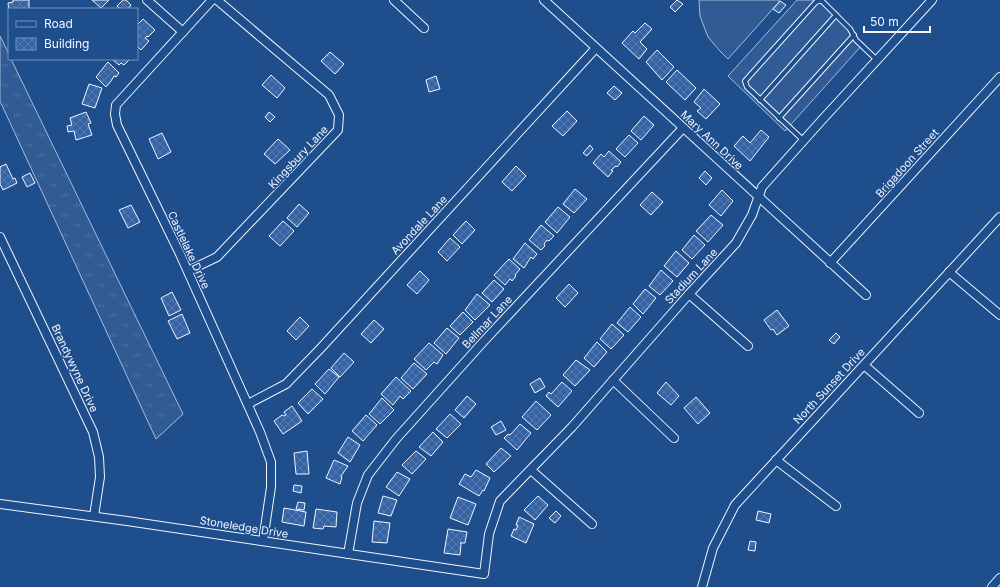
<svg xmlns="http://www.w3.org/2000/svg" width="1000" height="587" font-family="Inter,sans-serif">
<defs>
<pattern id="grass-tufts" width="24" height="20" patternUnits="userSpaceOnUse"><rect width="24" height="20" fill="#305b95"/><path d="M3 7l-1-3M5 7V3M7 7l1-3M15 17l-1-3M17 17v-4M19 17l1-3" fill="none" stroke="#4e73a5"/></pattern>
<pattern id="building-cross-hatch" width="8" height="8" patternUnits="userSpaceOnUse"><rect width="8" height="8" fill="#3563a3"/><path d="M0 0l8 8M0 8l8-8" fill="none" stroke="#537ab1"/></pattern>
</defs>
<rect width="100%" height="100%" fill="#1f4e8c"/>
<path fill="url(#grass-tufts)" stroke="#a8bbd7" d="M0 36 9 54V59H11L183 414 156 439 0 101Z"/>
<g fill="#305b95" stroke="#a8bbd7">
<path d="M699 0H779V2L728 59 719 50 708 37 700 16Z"/>
<path d="M797 0H817L863 44 785 131 728 76Z"/>
</g>
<g fill="url(#building-cross-hatch)" stroke="#f2f6ff">
<path d="M13 0H29V9H9V12L8 3 13 2Z"/>
<path d="M92 0H109L101 8Z"/>
<path d="M123 0H126L131 5 128 9H120L117 6Z"/>
<path d="M677 0 683 4 675 12 670 7Z"/>
<path d="M780 1 786 5 779 13 773 9Z"/>
<path d="M143 19 155 30 148 37 147 36 145 38 149 41 141 50 137 46V25Z"/>
<path d="M645 23 652 29 640 42 647 49 639 59 622 43 633 31 635 33Z"/>
<path d="M657 50 674 67 662 80 646 62Z"/>
<path d="M330 52 344 64 335 74 321 61Z"/>
<path d="M112 59H127L129 60 124 65 121 63 119 65Z"/>
<path d="M108 62 119 73 116 77 114 76 111 81 106 87 96 77Z"/>
<path d="M677 70 696 88 685 100 666 82Z"/>
<path d="M271 75 285 88 277 98 262 85Z"/>
<path d="M436 76 440 89 429 92 426 80Z"/>
<path d="M89 84 102 88 95 108 82 104Z"/>
<path d="M614 86 622 93 615 100 607 93Z"/>
<path d="M704 89 720 104 706 119 697 111 701 108 694 102Z"/>
<path d="M567 111 577 121 563 136 552 126Z"/>
<path d="M86 112 91 123 88 124 92 135 76 140 74 131 68 132 67 126 72 125 70 118Z"/>
<path d="M269 112 275 117 270 122 265 117Z"/>
<path d="M644 116 654 125 641 140 631 131Z"/>
<path d="M761 130 769 137 750 161 734 146 743 136 750 143Z"/>
<path d="M162 133 171 152 158 159 149 139Z"/>
<path d="M629 135 638 143 625 157 616 149Z"/>
<path d="M278 139 290 150 275 164 264 154Z"/>
<path d="M590 145 593 149 587 156 583 153Z"/>
<path d="M609 151 621 162 617 167 616 166 611 170 613 171 608 177 593 163 601 154 604 157Z"/>
<path d="M6 164 13 179 15 178 17 183 3 190 0 184V167Z"/>
<path d="M516 166 526 176 512 191 502 182Z"/>
<path d="M705 171 712 178 706 185 699 178Z"/>
<path d="M30 173 35 183 27 187 22 177Z"/>
<path d="M575 189 587 199 574 213 563 204Z"/>
<path d="M722 190 733 201 721 216 709 205Z"/>
<path d="M652 192 663 202 651 215 640 205Z"/>
<path d="M299 204 309 213 297 227 287 218Z"/>
<path d="M131 205 140 222 128 228 119 210Z"/>
<path d="M558 207 570 217 557 233 545 222Z"/>
<path d="M711 215 723 225 708 242 696 231Z"/>
<path d="M283 221 294 231 280 246 269 236Z"/>
<path d="M466 221 475 230 462 244 453 235Z"/>
<path d="M541 225 554 236 549 241 547 240 544 244 545 246 541 250 529 240Z"/>
<path d="M694 235 705 245 692 259 682 250Z"/>
<path d="M450 238 460 247 447 261 438 252Z"/>
<path d="M525 243 537 254 533 259 531 257 524 268 513 259Z"/>
<path d="M676 251 689 263 677 277 664 266Z"/>
<path d="M509 259 520 269 515 275 516 276 512 281 510 279 505 285 494 275Z"/>
<path d="M661 270 673 281 660 295 649 286Z"/>
<path d="M420 271 429 280 417 294 407 285Z"/>
<path d="M494 280 504 289 492 302 482 293Z"/>
<path d="M569 284 578 293 565 307 556 298Z"/>
<path d="M645 289 656 298 643 314 633 304Z"/>
<path d="M172 292 181 310 169 316 161 298Z"/>
<path d="M477 294 490 305 475 320 465 310Z"/>
<path d="M630 307 641 317 628 332 617 323Z"/>
<path d="M777 310 789 326 777 335 773 329 771 330 764 320Z"/>
<path d="M463 312 473 322 460 335 450 326Z"/>
<path d="M182 314 190 333 177 339 168 321Z"/>
<path d="M300 317 309 326 296 340 287 331Z"/>
<path d="M374 320 384 329 371 343 361 334Z"/>
<path d="M612 324 624 335 611 349 600 339Z"/>
<path d="M447 328 459 338 446 354 434 343Z"/>
<path d="M836 333 840 337 834 344 829 340Z"/>
<path d="M597 342 607 352 594 367 584 358Z"/>
<path d="M429 343 443 355 437 364 434 362 426 370 414 359Z"/>
<path d="M344 353 354 362 340 377 331 368Z"/>
<path d="M576 360 590 370 575 386 563 375Z"/>
<path d="M414 363 427 374 413 389 401 378Z"/>
<path d="M329 369 339 377 325 394 315 384Z"/>
<path d="M396 377 411 391 403 399 400 396 393 405 381 394Z"/>
<path d="M540 378 545 387 535 393 530 384Z"/>
<path d="M562 382 572 391 558 407 546 396 549 392 551 394Z"/>
<path d="M666 382 679 396 671 405 657 393Z"/>
<path d="M312 389 323 399 308 414 298 403Z"/>
<path d="M467 396 476 404 464 418 455 410Z"/>
<path d="M696 397 710 413 698 424 684 408Z"/>
<path d="M382 398 394 410 380 424 369 414Z"/>
<path d="M536 401 551 415 537 430 522 417Z"/>
<path d="M292 406 302 421 283 434 274 421 282 415 284 416 286 415 284 412Z"/>
<path d="M450 414 461 424 447 438 436 429Z"/>
<path d="M366 415 377 425 363 441 352 431Z"/>
<path d="M501 421 506 430 496 435 491 427Z"/>
<path d="M520 424 531 433 517 450 504 438 508 434 510 435Z"/>
<path d="M433 432 443 442 431 456 419 447Z"/>
<path d="M348 437 360 445 350 462 338 453Z"/>
<path d="M501 448 511 456 494 472 486 464Z"/>
<path d="M307 451 309 474H296L294 453Z"/>
<path d="M416 451 426 459 412 474 402 465Z"/>
<path d="M334 460 348 466 341 476 342 477 340 484 326 478Z"/>
<path d="M476 470 490 478 484 491 483 490 479 496 459 484 465 474 471 477Z"/>
<path d="M397 472 410 479 399 496 386 487Z"/>
<path d="M294 485 302 486 301 493 293 491Z"/>
<path d="M383 496 397 500 391 516 378 513Z"/>
<path d="M538 496 548 505 535 520 524 510Z"/>
<path d="M458 497 476 504 468 525 450 518Z"/>
<path d="M298 502 305 503 304 510 296 509Z"/>
<path d="M284 508 306 512 304 526 282 522Z"/>
<path d="M316 509 337 512 336 527 324 526 323 529 313 528Z"/>
<path d="M556 511 561 516 555 523 549 518Z"/>
<path d="M758 511 771 514 769 523 756 520Z"/>
<path d="M519 517 534 524 526 543 511 536 514 529 516 530 518 525H516Z"/>
<path d="M374 521 390 523 387 543 372 542Z"/>
<path d="M448 529 467 532 465 543H460L461 544 460 555 444 553Z"/>
<path d="M750 541 756 542 755 551 748 550Z"/>
</g>
<g fill="none" stroke-linecap="round" stroke-linejoin="round">
<g stroke="#f2f6ff" stroke-width="6">
<g id="lane">
<path d="M818 0 822 1 850 29 856 40 877 60"/>
<path d="M760 100 836 15"/>
<path d="M779 118 854 35"/>
<path d="M803 140 747 87 745 81 816 2 819 1"/>
</g>
</g>
<g stroke="#f2f6ff" stroke-width="10">
<g id="street">
<path d="M147 0 183 32"/>
<path d="M212 0 116 105 115 114 117 125 180 254 260 432 271 462V487L263 541"/>
<path d="M394 0 424 28"/>
<path d="M544 0 866 295"/>
<path d="M0 237 93 432 99 457 100 477 94 516"/>
<path d="M830 263 1000 77"/>
<path d="M188 271 217 257 338 130 339 115 329 95 217 0"/>
<path d="M949 272 1000 315"/>
<path d="M689 294 748 346"/>
<path d="M864 365 919 413"/>
<path d="M613 380 674 438"/>
<path d="M248 404 286 384 320 349 596 48"/>
<path d="M776 460 836 506"/>
<path d="M531 470 592 524"/>
<path d="M0 504 127 521 484 574 489 534 500 501 572 427 689 294 736 243 752 215 762 187 821 121 932 0"/>
<path d="M348 554 357 503 368 475 396 439 484 341 683 128"/>
<path d="M702 587 713 548 735 505 1000 217"/>
<path d="M992 587 1000 578"/>
</g>
</g>
<use href="#lane" stroke="#1f4e8c" stroke-width="4"/>
<use href="#street" stroke="#1f4e8c" stroke-width="8"/>
</g>
<g text-anchor="middle" stroke-width="3" stroke-linejoin="round" paint-order="stroke">
<g font-size="11" fill="#f2f6ff" stroke="#1f4e8c">
<text transform="translate(712 140) rotate(43)" y="4">Mary Ann Drive</text>
<text transform="translate(298 157) rotate(-47)" y="4">Kingsbury Lane</text>
<text transform="translate(907 163) rotate(-48)" y="4">Brigadoon Street</text>
<text transform="translate(419 225) rotate(-47)" y="4">Avondale Lane</text>
<text transform="translate(189 250) rotate(65)" y="4">Castlelake Drive</text>
<text transform="translate(691 276) rotate(-47)" y="4">Stadium Lane</text>
<text transform="translate(487 322) rotate(-47)" y="4">Bellmar Lane</text>
<text transform="translate(75 368) rotate(65)" y="4">Brandywyne Drive</text>
<text transform="translate(829 386) rotate(-47)" y="4">North Sunset Drive</text>
<text transform="translate(244 527) rotate(9)" y="4">Stoneledge Drive</text>
</g>
</g>
<rect x="8" y="8" width="130" height="52" fill="#1f4e8c" stroke="#7391ba"/>
<rect x="16" y="21" width="20" height="6" fill="#1f4e8c" stroke="#7391ba"/>
<text x="44" y="28" font-size="12" fill="#f2f6ff">Road</text>
<rect x="16" y="38" width="20" height="12" fill="url(#building-cross-hatch)" stroke="#7391ba"/>
<text x="44" y="48" font-size="12" fill="#f2f6ff">Building</text>
<path d="M864 26v6h66v-6" fill="none" stroke="#f2f6ff" stroke-width="2"/>
<text x="870" y="26" font-size="12" fill="#f2f6ff" stroke="#1f4e8c" stroke-width="3" paint-order="stroke">50 m</text>
</svg>
